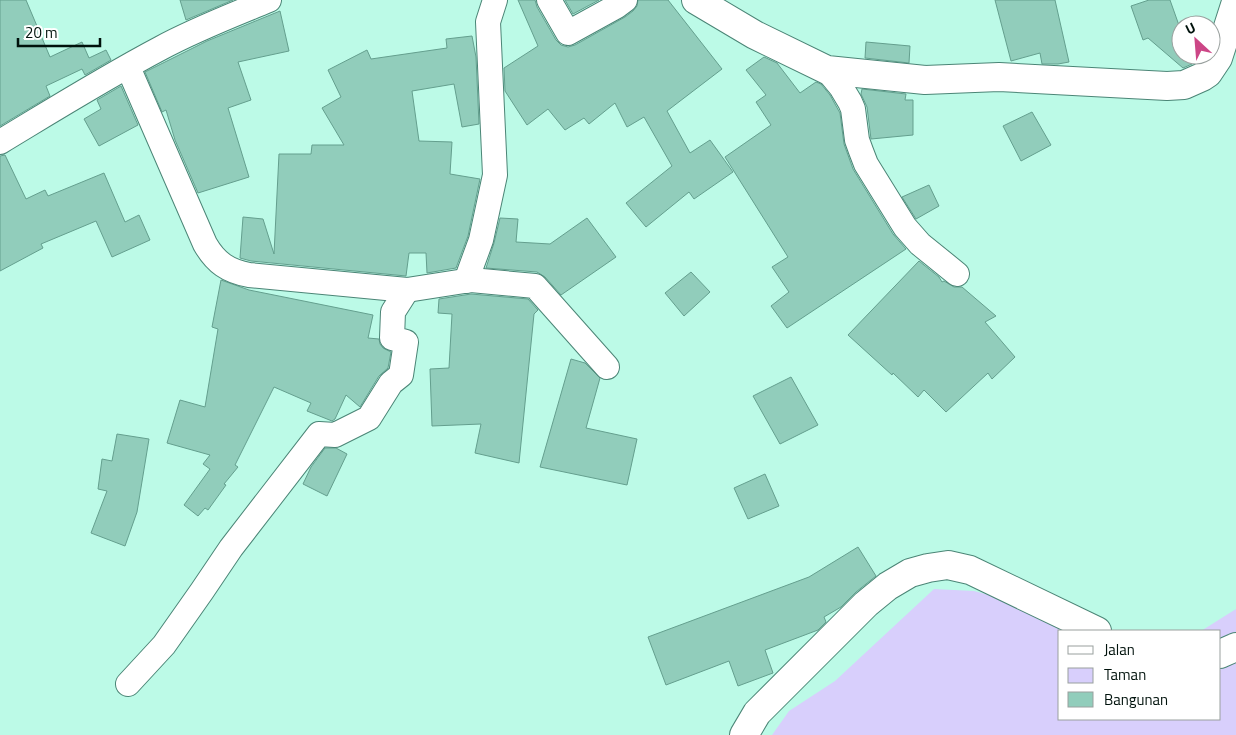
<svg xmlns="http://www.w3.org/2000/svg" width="1236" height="735" font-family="'Titillium Web',sans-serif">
<rect width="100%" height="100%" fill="#bcfae7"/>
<path fill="#d8cffc" d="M934 589 974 591 1049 611 1079 631H1060V719H1220V631H1201L1236 609V735H772L789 711 835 681Z"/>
<g fill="#91cdbb" stroke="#649f8e">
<path d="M0 0H26L50 57 82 42 89 58 106 50 111 60 85 75 82 69 46 86 50 96 0 126Z"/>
<path d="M180 0H233L186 20Z"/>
<path d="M518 0H535L537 7 556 40 561 45 568 47 575 45 625 17 633 11 637 6 638 0H668L722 69 667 111 690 153 710 140 733 172 694 199 689 192 646 227 626 203 672 166 644 117 627 127 615 103 589 124 584 118 565 130 548 109 527 125 505 91 504 68 538 46Z"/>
<path d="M565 0H599L573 14Z"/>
<path d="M995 0H1055L1069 62 1058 64H1042L1040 53 1011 61Z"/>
<path d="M1149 0H1170L1181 31V55H1189L1192 64 1183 68 1148 38 1143 40 1131 6Z"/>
<path d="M280 11 289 51 238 62 251 100 228 108 249 177 198 193 175 140 166 110 162 112 145 72 207 41Z"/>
<path d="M472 36 476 57 479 124 462 127 454 84 412 91 419 141 452 142 450 174 480 179 468 236 456 268 427 273 426 253H409L406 276 251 261 240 258 243 217 263 219 274 254 279 154H311L312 145H344L322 108 341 97 328 70 367 50 371 59 447 48 446 39Z"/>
<path d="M866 42 910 46 909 63 865 58Z"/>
<path d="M764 57 777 63 800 93 816 82 821 84 830 95 840 113 844 144 853 169 893 234 906 249 787 328 771 306 789 292 772 267 788 257 725 157 771 125 756 102 766 95 746 70Z"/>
<path d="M121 86 138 125 99 146 84 119 101 109 97 100Z"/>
<path d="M862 89 906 94 905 100H913V135L871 139 867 107 861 94Z"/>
<path d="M1032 112 1051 145 1021 161 1003 126Z"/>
<path d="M5 155 26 199 45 190 48 196 104 173 125 222 139 215 150 240 112 257 96 221 41 244 43 248 0 271V156Z"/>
<path d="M929 185 939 206 916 219 902 197Z"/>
<path d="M500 218 518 219 516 242 550 244 587 218 616 257 561 295 545 277 537 272 486 268 494 243Z"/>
<path d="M919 261 939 277 942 282 944 281 954 287H962L996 316 985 322 1015 357 992 379 988 373 946 412 924 390 918 397 893 373 892 375 848 335Z"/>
<path d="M691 272 710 292 684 316 665 293Z"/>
<path d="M221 280 249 290 373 315 368 338 379 339 380 344 383 348 391 352 388 368 379 376 360 407 346 395 335 419 332 421 307 411 311 403 274 387 235 465 238 467 224 484 226 485 208 510 205 508 198 516 184 505 210 469 203 464 210 455 167 443 180 400 205 407 218 329 212 327Z"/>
<path d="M471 294 528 299 538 310 534 314 519 463 475 453 481 424 432 426 430 369 449 368 452 314 438 313 439 299Z"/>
<path d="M571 359 585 363 600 378 586 428 637 439 627 485 540 467Z"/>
<path d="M791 377 818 425 780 444 753 396Z"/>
<path d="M117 434 149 439 137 512 125 546 91 533 107 491 98 489 102 459 112 461Z"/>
<path d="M325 448H336L347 454 327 496 303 484 311 467Z"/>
<path d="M765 474 779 506 748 519 734 488Z"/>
<path d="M858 547 876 576 856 592 841 607 824 617 826 622 818 630 765 650 773 673 738 686 729 661 666 685 648 637 809 577Z"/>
</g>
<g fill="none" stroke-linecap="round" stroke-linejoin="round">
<g stroke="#4b8576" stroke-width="26">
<g id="street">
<path d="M549 0 568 33 617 6 625 0"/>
<path d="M128 67 205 244C216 263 228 271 249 275L407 290 471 280 535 286 607 367"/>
<path d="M827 70 841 87 850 102 853 109 857 140 861 151 866 164 905 227 920 244 957 274"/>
<path d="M0 142C53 110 106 77 161 48 196 29 233 15 269 0"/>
<path d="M466 281 481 240 495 175 488 22 495 0"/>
<path d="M128 684 164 645 202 591 231 548 319 434 335 435 369 418 391 383 401 375 406 342 392 338 393 312 407 290"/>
</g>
</g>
<g stroke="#4b8576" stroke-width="30">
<g id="secondary">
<path d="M696 0 755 35 827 70 925 80 999 77 1167 86 1184 85 1202 77 1208 73 1218 58 1236 2"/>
<path d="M1220 654 1236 647"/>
<path d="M744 735 757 713 866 604 888 586 910 573 928 568 948 565 970 570 1097 631"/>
</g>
</g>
<use href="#street" stroke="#fff" stroke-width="24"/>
<use href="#secondary" stroke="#fff" stroke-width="28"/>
</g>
<rect x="1058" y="630" width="162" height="90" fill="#ffffff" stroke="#99a09e"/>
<rect x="1068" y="646" width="25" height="8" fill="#ffffff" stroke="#99a09e"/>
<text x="1104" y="655" font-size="15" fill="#00120c">Jalan</text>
<rect x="1068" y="668" width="25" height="15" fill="#d8cffc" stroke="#99a09e"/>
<text x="1104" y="680" font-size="15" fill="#00120c">Taman</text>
<rect x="1068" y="692" width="25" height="15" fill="#91cdbb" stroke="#99a09e"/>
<text x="1104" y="705" font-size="15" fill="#00120c">Bangunan</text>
<g transform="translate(1196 40) rotate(334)"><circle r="24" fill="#ffffff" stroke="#99a09e"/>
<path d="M0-4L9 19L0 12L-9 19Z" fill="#cc4686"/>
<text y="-8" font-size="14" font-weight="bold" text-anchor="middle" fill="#00120c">U</text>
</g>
<path d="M18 38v8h82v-8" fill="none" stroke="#00120c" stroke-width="2.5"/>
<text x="25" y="38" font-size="15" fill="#00120c" stroke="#ffffff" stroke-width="4" paint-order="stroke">20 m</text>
</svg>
